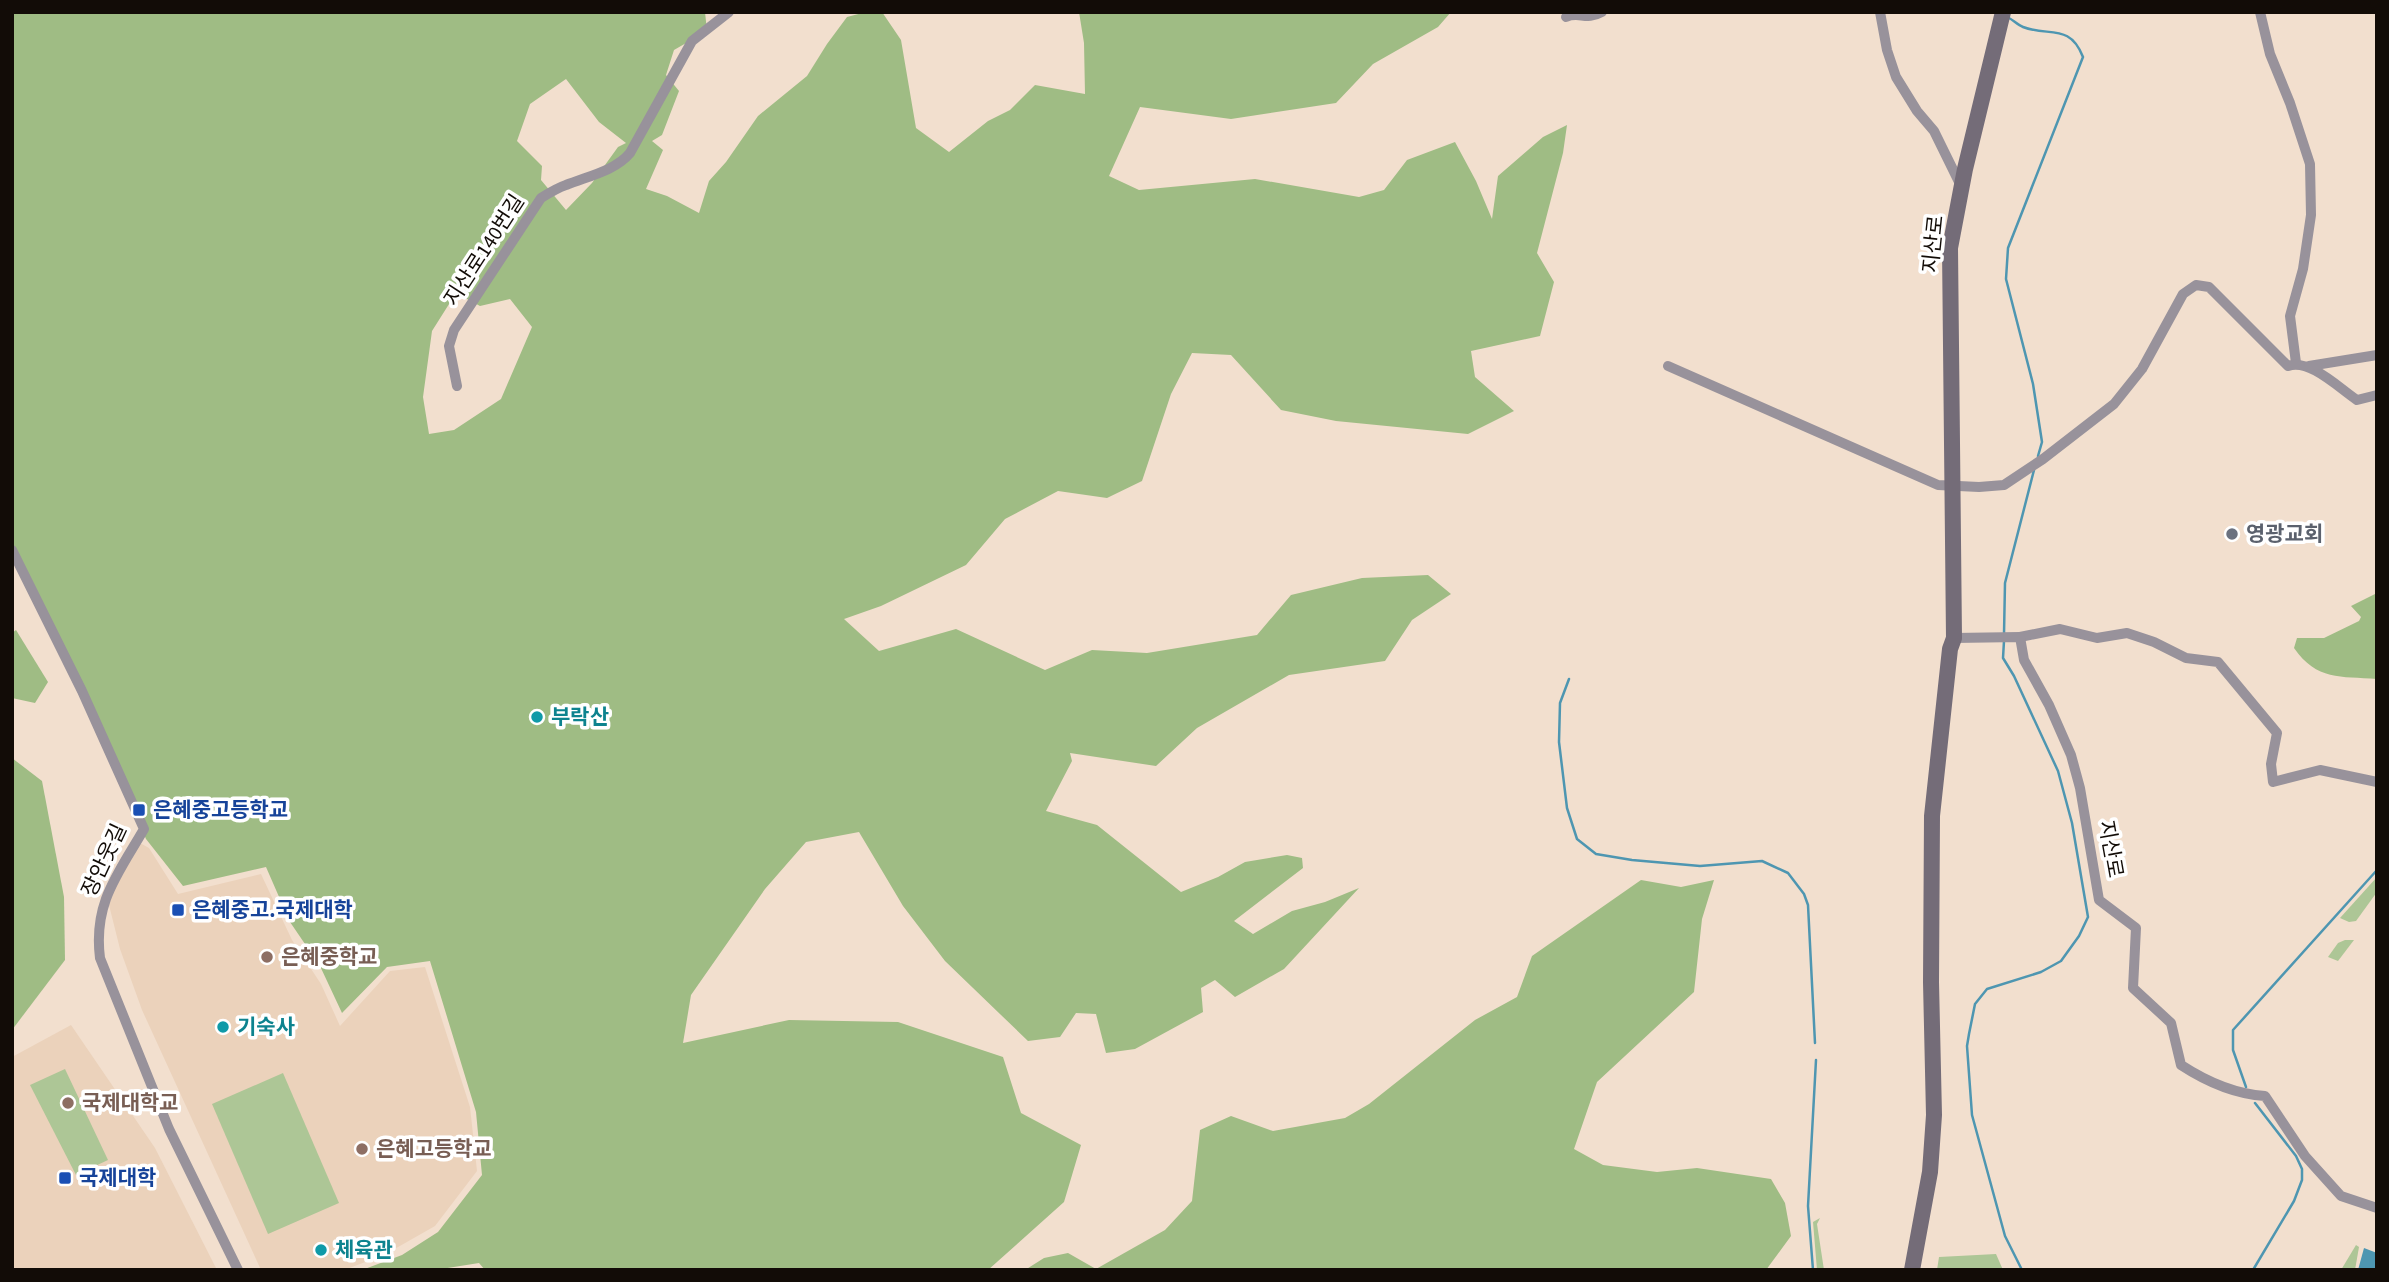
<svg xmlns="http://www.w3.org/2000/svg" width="2389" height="1282" font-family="'Source Sans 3','Noto Sans KR',sans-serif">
<rect width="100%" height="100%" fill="#f2dfce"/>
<g fill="#ebd2bb">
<path d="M140 843 149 848 178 894 261 874 292 940 321 984 340 1026 390 971 425 967 470 1107 477 1171 435 1226 384 1255 344 1270H261L142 1010 120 949 108 901Z"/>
<path d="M71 1025 155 1148 217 1270H12V1057Z"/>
</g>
<g fill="#adc696">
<path d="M2377 877V892L2356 921 2349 922 2340 918Z"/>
<path d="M2345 940H2354L2338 961 2328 957 2338 943Z"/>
<path d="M65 1069 108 1160 76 1175 30 1085Z"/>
<path d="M283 1073 339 1203 268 1234 212 1104Z"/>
<path d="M1820 1218 1817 1224 1824 1270H1817L1813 1222Z"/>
<path d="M2356 1245 2359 1247 2355 1270H2341Z"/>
<path d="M1996 1254 2003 1270H1937L1939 1257Z"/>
</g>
<g fill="#9fbc84" fill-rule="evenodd">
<path d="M12 12H705L707 31 674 50 666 75 679 91 662 135 652 141 663 150 646 189 667 196 699 213 709 181 726 162 758 116 807 76 827 44 847 17 866 12H882L901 40 916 128 949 152 988 121 1010 110 1035 85 1085 94 1084 43 1079 12H1451L1438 27 1373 64 1336 103 1231 119 1140 107 1109 176 1139 190 1255 179 1359 197 1384 190 1407 160 1455 142 1476 181 1492 219 1498 176 1543 137 1567 125 1563 153 1537 253 1554 282 1540 336 1471 351 1475 377 1514 411 1468 434 1336 421 1281 410 1231 355 1192 353 1171 394 1142 481 1107 498 1058 491 1005 519 966 565 881 606 844 619 879 651 956 629 1045 670 1092 650 1147 653 1257 635 1291 595 1362 578 1428 575 1451 594 1412 620 1385 661 1289 675 1197 728 1156 766 1070 753 1072 761 1046 811 1097 825 1181 892 1218 877 1245 862 1287 855 1302 858 1303 868 1234 921 1253 934 1292 911 1325 902 1359 888 1284 969 1235 997 1215 980 1201 988 1203 1012 1135 1049 1106 1053 1096 1014 1076 1013 1060 1037 1028 1041 945 961 903 906 859 832 806 842 765 889 691 995 683 1043 789 1020 898 1022 1003 1057 1021 1113 1081 1145 1064 1202 988 1270H485L479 1263 435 1270H362L402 1255 438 1232 482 1175 476 1112 430 961 387 967 342 1013 320 966 290 922 266 867 183 886 146 839 82 693 12 555ZM566 79 599 122 626 143 618 147 592 183 566 210 541 180 542 166 517 141 530 104ZM456 293 480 306 510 299 532 327 501 399 454 430 429 434 423 397 432 331Z"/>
<path d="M2377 593V679C2340 676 2317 681 2294 648L2297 638H2324L2359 621 2361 617 2351 606Z"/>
<path d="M16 630 48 682 35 703 12 698V633Z"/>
<path d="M12 758 42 781 64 897 65 960 12 1030Z"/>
<path d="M1641 880 1681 887 1714 880 1702 919 1694 992 1597 1082 1574 1149 1603 1165 1657 1172 1697 1168 1771 1179 1785 1203 1791 1236 1766 1270H1025L1044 1258 1068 1253 1096 1269 1165 1230 1192 1201 1200 1130 1231 1116 1273 1131 1345 1118 1369 1104 1475 1020 1517 997 1532 956Z"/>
</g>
<path fill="#4e96b1" d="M2364 1248 2377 1253V1270H2358Z"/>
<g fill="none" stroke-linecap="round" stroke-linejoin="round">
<g stroke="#4e96b1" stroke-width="2.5">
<path d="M2009 18C2013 20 2018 25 2023 27 2049 37 2070 23 2083 57L2008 248 2006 279 2033 384 2042 442 2038 456"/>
<path d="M2004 634 2005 583 2034 470"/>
<path d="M2004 641 2003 658 2014 676 2058 771 2072 823 2088 917 2079 936 2061 961 2041 972 1987 989 1975 1004 1969 1034 1967 1046 1972 1115 2005 1236 2022 1270"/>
<path d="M1569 679 1560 703 1559 742 1567 808 1577 839 1596 854 1632 860 1700 866 1762 861 1788 873 1804 894 1808 905 1815 1043"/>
<path d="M2246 1087 2233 1050V1030L2377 870"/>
<path d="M1813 1270 1808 1206 1816 1060"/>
<path d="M2253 1270 2294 1201 2302 1180V1169L2296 1156 2255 1103"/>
</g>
<g stroke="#98929b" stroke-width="10">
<path d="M1880 12 1887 50 1896 77 1917 111 1934 131 1962 188"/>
<path d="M2260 12 2270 54 2290 103 2310 164 2311 215 2303 269 2290 316 2296 363"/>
<path d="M1566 17C1579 11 1586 21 1602 12"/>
<path d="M1668 366 1938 485 1979 487 2004 485 2043 459 2114 404 2142 369 2183 294 2196 285 2209 287 2288 366C2309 358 2339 388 2357 400L2377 395"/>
<path d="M2309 366 2377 355"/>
<path d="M457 386 449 346 454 330 541 198C549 193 557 188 566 185 588 176 615 171 630 153L692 41 729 12"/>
<path d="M12 550 82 691 144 829C118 874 93 903 100 958L169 1129 238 1270"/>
<path d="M2020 637 2060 629 2097 638 2127 633 2154 642 2186 658 2218 662 2277 733 2271 764 2273 782 2320 770 2377 782"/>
<path d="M1954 638 2020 637 2024 660 2049 705 2071 755 2080 788 2099 900 2136 928 2133 988 2171 1023 2181 1065C2207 1082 2234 1094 2265 1096L2305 1156 2341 1196 2377 1208"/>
</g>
<path stroke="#746c78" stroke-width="16" d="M1912 1270 1930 1172 1934 1115 1931 982 1932 816 1950 649 1954 638 1950 248 1965 169 2003 12"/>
</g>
<circle fill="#6b7280" stroke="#fff" stroke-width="2.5" cx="2232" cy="534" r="7"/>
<g fill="#0f9aa8" stroke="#fff" stroke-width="2.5">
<circle cx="537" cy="717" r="7"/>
<circle cx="223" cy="1027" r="7"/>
<circle cx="321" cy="1250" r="7"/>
</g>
<g fill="#1a4fb4" stroke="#fff" stroke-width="2.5">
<rect x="132" y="803" width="14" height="14" rx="3.5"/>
<rect x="171" y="903" width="14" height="14" rx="3.5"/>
<rect x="58" y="1171" width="14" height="14" rx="3.5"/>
</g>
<g fill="#8d6e63" stroke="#fff" stroke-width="2.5">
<circle cx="267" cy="957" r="7"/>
<circle cx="68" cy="1103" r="7"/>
<circle cx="362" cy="1149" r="7"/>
</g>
<g text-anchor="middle" stroke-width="7" stroke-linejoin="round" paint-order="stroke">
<g font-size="21" fill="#120c07" stroke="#fff">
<text transform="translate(1933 244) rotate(-84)" y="7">지산로</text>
<text transform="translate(484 250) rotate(-57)" y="7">지산로140번길</text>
<text transform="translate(2111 849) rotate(80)" y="7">지산로</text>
<text transform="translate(104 860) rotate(-65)" y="7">장안웃길</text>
</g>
<g font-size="21" font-weight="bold" fill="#5b616d" stroke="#fff" text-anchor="start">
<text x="2246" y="541">영광교회</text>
</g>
<g font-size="21" font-weight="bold" fill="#0d838f" stroke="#fff" text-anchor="start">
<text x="551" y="724">부락산</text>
<text x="237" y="1034">기숙사</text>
<text x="335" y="1257">체육관</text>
</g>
<g font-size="21" font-weight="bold" fill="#164399" stroke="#fff" text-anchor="start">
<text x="153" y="817">은혜중고등학교</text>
<text x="192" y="917">은혜중고.국제대학</text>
<text x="79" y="1185">국제대학</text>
</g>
<g font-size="21" font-weight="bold" fill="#785e54" stroke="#fff" text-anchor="start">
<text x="281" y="964">은혜중학교</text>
<text x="82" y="1110">국제대학교</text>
<text x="376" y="1156">은혜고등학교</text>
</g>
</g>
<rect width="2389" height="1282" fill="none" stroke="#120c07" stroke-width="28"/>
</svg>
